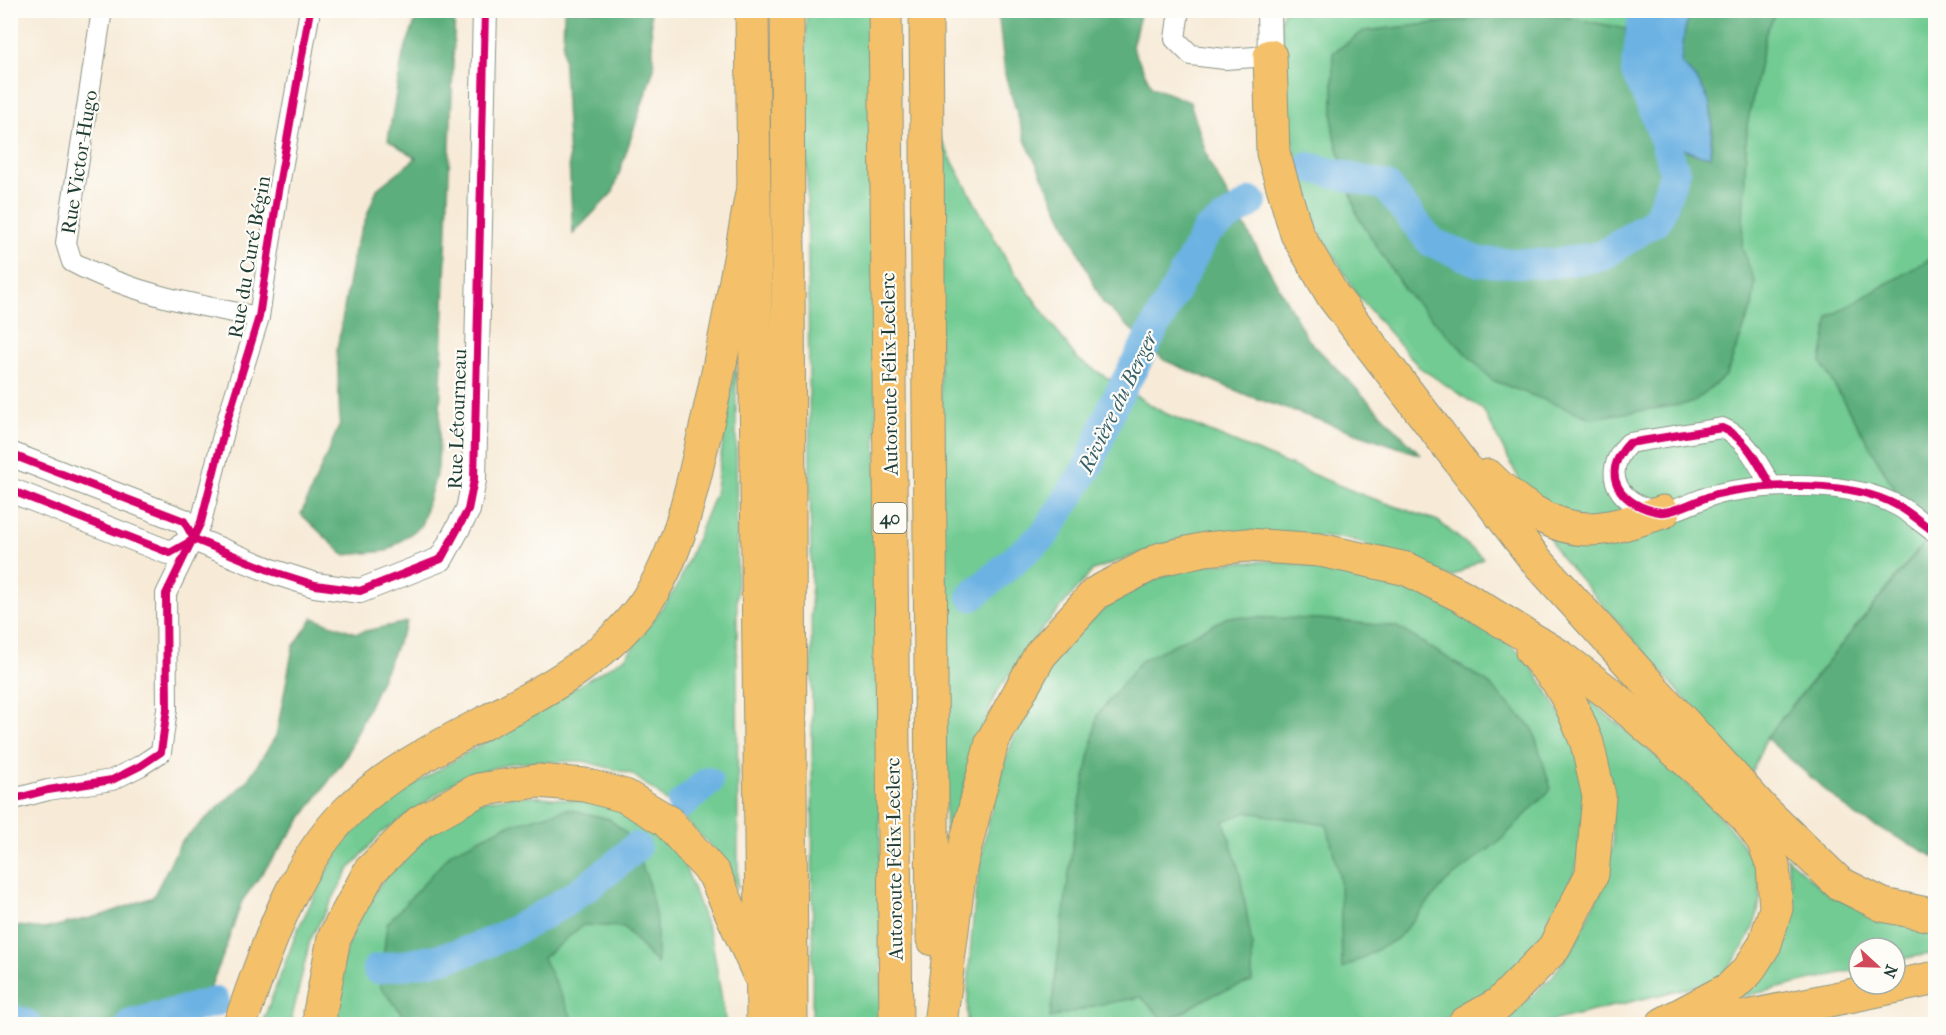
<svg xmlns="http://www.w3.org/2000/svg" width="1946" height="1035" font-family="'IM FELL French Canon',serif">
<rect width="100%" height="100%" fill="#fdfcf7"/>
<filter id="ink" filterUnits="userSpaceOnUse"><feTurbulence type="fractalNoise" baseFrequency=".0167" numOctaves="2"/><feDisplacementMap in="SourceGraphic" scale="12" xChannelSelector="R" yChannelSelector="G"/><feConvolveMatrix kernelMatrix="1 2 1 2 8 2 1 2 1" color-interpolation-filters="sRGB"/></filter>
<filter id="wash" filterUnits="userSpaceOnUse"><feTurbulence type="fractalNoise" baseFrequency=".008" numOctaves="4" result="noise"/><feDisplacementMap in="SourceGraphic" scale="24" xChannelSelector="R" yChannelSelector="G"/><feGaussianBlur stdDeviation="1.35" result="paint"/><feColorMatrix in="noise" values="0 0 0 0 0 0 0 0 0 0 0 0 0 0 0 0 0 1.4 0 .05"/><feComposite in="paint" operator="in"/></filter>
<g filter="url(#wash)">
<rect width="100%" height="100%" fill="#f7ebd8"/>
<g fill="#71cb92" stroke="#488463" stroke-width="1.5">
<path d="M1284 10 1635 11 1626 29 1542 12 1365 31 1333 53V130L1357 215 1406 292 1726 375 1752 307 1755 282 1741 248 1747 125 1766 32 1777 11H1935V256L1821 362 1925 541 1766 738 1751 774 1558 554 1483 410 1419 367 1357 295 1307 210 1290 129 1280 21Z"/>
<path d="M806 11H872L882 1024H812C815 687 807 349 806 11Z"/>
<path d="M937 133 1009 265 1077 359 1162 412 1360 494 1438 521 1483 558 1452 577 1350 539 1229 531 1179 540 1093 570 1041 630 995 695 968 771 946 855Z"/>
<path d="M736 358 738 890 720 855 660 795 632 774 583 761 513 763 463 776 380 834 348 871 310 940 292 1017 294 1024H262L298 929 347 831 395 796 626 657 677 587 715 494Z"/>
<path d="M1276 561C1355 571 1435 587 1501 637 1525 655 1540 677 1554 703 1562 719 1578 739 1581 756 1590 810 1580 895 1544 938 1534 951 1520 962 1508 973 1481 999 1467 1012 1430 1024H967C970 864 998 623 1181 570 1212 561 1244 562 1276 561Z"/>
<path d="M1582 694C1626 732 1756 828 1760 885 1763 923 1742 955 1716 981L1540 1024H1501L1552 977 1576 943 1601 890 1613 844 1608 780Z"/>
<path d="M521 795 606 803 662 830 683 860 712 941 726 1024H335L341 963 360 916 388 871 439 827 477 802Z"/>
<path d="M1786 857 1832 897 1935 929V953L1895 960V948H1859V969L1732 999 1789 913 1791 882Z"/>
</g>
<g fill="#5caf7c" stroke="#3e7658" stroke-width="1.5">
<path d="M419 11H455L438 468 421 526 387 551 344 555 301 514 340 424 337 350 354 250 377 189 416 158 388 140 403 54Z"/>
<path d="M564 11H650L654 68 613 192 573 234 563 50Z"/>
<path d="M998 11H1141L1132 47 1152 87 1190 102 1209 162 1307 338 1421 455 1249 396 1164 360 1103 303 1026 142 1005 74Z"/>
<path d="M1692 11H1777L1766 32 1747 125 1742 248 1755 282 1752 307 1726 375 1692 403 1591 418 1492 380 1406 292 1357 215 1333 130V53L1364 31 1542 12 1626 29V70L1670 143 1698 155 1710 156C1716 113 1713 93 1681 63L1685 29Z"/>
<path d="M1935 256V857L1854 815 1766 738 1925 542 1821 362 1829 317Z"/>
<path d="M1228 617 1321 619 1397 627 1487 682 1533 729 1551 789 1502 839 1446 882 1397 939 1342 969 1340 880 1327 825 1247 812 1224 821 1240 874 1252 945V982L1212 995 1166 1022 1141 997 1102 1004 1050 1018 1075 827 1098 714 1141 661Z"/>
<path d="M313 618 356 633 407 622 346 757 242 901 221 961 195 1024H11V925L44 929 103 915 153 897 181 842 247 781 276 736 293 647Z"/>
<path d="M568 809 609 819 626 833 647 877 657 923V964L624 927 583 925 543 958 575 1024H411L380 987 387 924 452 852 506 826Z"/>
</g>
<path fill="#6cb2e3" stroke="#46788c" stroke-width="1.5" d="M1635 11H1692L1685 29 1681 63C1716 97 1713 110 1710 156L1698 155 1671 143 1626 70V29Z"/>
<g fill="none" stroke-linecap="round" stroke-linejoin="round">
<g stroke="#6cb2e3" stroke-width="30">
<path d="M1308 167 1386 186 1431 242 1479 262 1548 264 1602 256 1658 219 1675 172 1657 118 1636 72 1642 22 1647 10"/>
<path d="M972 596 1045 534 1089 465 1113 405 1207 231 1252 202"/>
<path d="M682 804 708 782"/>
<path d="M377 969C406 964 439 961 467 951 525 930 591 889 636 847"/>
<path d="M10 1018 26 1024"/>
<path d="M131 1024 215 1002"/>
</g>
</g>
</g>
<g filter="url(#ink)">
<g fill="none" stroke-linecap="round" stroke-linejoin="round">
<g stroke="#8b9486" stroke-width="22">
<g id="minor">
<path d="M102 10 66 243 72 262C131 293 194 305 259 317"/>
<path d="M1179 10 1175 39 1191 55 1225 59 1270 56"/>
<path d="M1771 486C1758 464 1747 438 1722 428L1629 443C1598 475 1621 506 1660 512 1674 514 1702 497 1717 494 1767 483 1852 480 1898 506 1911 513 1923 524 1936 533"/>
<path d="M10 800 48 790 112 780 140 766 161 752 167 709 166 594 201 522 226 424 259 317 278 191 310 10"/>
</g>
</g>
<g stroke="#8b9486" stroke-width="26">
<g id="tertiary">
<path d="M1269 10 1270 56"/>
<path d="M10 454 184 521 194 539"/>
<path d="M10 490 170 553 194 539"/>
<path d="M194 539 274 572 315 585 360 591 441 559 468 510 474 480 485 10"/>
</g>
</g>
<g stroke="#8b9486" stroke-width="35">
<g id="motorway">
<path d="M752 10 763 1024"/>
<path d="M787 10 791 1024"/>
<path d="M885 10 896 1024"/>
<path d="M926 10 933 939"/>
<path d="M1270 56 1273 153 1297 234 1333 296 1535 559 1765 812 1839 883 1883 905 1936 916"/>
<path d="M1488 476C1514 502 1551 529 1589 529 1614 529 1639 519 1663 512"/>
<path d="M240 1024C266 952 291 868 346 813 434 726 572 706 645 603 676 559 688 504 700 453 721 367 736 280 752 193"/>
<path d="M320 1024V1012L334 938 370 871 420 822 478 790 537 781 585 785 625 796 667 821 714 874 759 974"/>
<path d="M940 1024 960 867 992 742 1040 655 1096 593 1161 559 1205 549 1247 545 1320 550 1407 569 1460 595 1561 657 1610 694 1700 772 1747 818 1763 840 1773 865 1776 908 1765 944 1748 971 1729 989 1663 1024"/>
<path d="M1464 1024 1499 1004 1554 948 1592 874 1599 796 1587 743 1571 704 1557 680 1532 651"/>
<path d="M1713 1024 1936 978"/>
</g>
</g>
<use href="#minor" stroke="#fff" stroke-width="20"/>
<use href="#tertiary" stroke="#fff" stroke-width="24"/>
<use href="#motorway" stroke="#f4c16b" stroke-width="33"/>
<g stroke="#fdfcf7" stroke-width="11">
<g id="cycleway">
<path d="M10 454 184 521 194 539"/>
<path d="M1771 486C1758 464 1747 438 1722 428L1629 443C1598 475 1621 506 1660 512 1674 514 1702 497 1717 494 1767 483 1852 480 1898 506 1911 513 1923 524 1936 533"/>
<path d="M10 490 170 553 193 540"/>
<path d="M194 539 274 572 315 585 360 591 441 559 468 510 474 480 485 10"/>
<path d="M10 800 48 790 112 780 140 766 161 752 167 709 166 594 201 522 226 424 259 317 278 191 310 10"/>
</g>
</g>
<use href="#cycleway" stroke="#d6006c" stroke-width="8"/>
</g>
</g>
<g text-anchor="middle" stroke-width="4.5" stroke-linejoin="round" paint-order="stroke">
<rect fill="#fdfcf7" stroke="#62766e" stroke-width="1.5" x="873.5" y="503" width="33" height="30" rx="4.5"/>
<g font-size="18" font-weight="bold" fill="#1f3d34">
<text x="890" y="524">40</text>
</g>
<g font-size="20" fill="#1f3d34" stroke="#fdfcf7">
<text transform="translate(79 162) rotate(-81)" y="7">Rue Victor-Hugo</text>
<text transform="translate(249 257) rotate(-80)" y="7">Rue du Curé Bégin</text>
<text transform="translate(889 374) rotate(-91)" y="7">Autoroute Félix-Leclerc</text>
<text transform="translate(457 419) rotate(-88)" y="7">Rue Létourneau</text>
<text transform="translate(894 859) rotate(-91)" y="7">Autoroute Félix-Leclerc</text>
</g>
<g font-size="21" font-style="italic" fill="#366069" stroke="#fdfcf7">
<text transform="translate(1118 402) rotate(-64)" y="7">Rivière du Berger</text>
</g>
</g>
<rect width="1946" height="1035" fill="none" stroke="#fdfcf7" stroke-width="36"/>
<g transform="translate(1877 966) rotate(112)"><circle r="28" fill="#fdfcf7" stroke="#a4b0a9" stroke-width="1.5"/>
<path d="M0-4.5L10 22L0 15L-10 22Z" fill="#d1495b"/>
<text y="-9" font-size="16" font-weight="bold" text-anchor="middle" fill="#1f3d34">N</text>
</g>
</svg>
